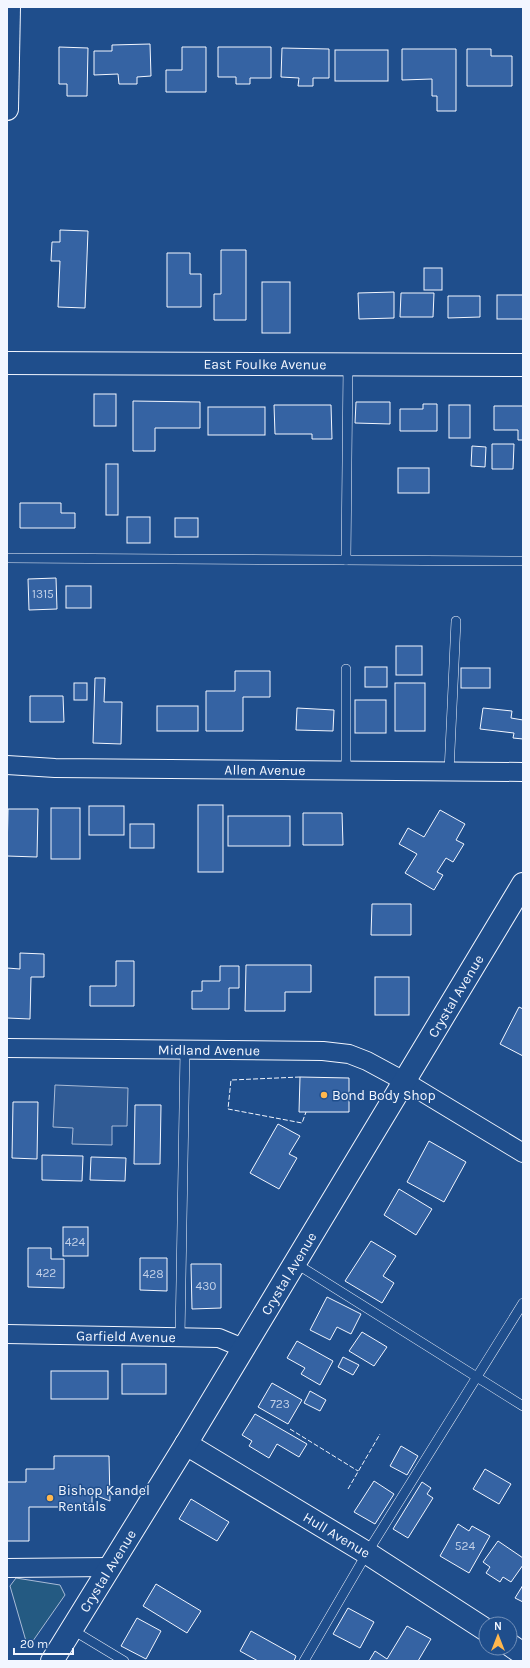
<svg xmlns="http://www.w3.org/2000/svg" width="530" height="1668" font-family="Karla,sans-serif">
<rect width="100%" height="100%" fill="#1f4e8c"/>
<path fill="#245a82" stroke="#a8bbd7" d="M16 1578 60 1585 65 1595 28 1648 10 1586Z"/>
<path fill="#305b95" stroke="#a8bbd7" d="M55 1085 128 1088 127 1126H112V1145L72 1144 73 1128 53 1127Z"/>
<g fill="#3563a3" stroke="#f2f6ff">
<path d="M150 44 151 76 137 77V84H119L118 74 94 75V51H112V45Z"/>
<path d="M59 47 88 48 87 96H67V84H59Z"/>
<path d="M182 47H206V92H166V70H182Z"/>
<path d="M218 47H271V78H250V84H236V77H218Z"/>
<path d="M282 48 329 49V78H313V86H298L299 78 281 77Z"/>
<path d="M402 49H456V111H437V96H432V79L402 80Z"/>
<path d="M467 49H491V56H512V86H467Z"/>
<rect x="335" y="50" width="53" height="31"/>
<path d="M60 230 88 231 85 308 58 307 60 261H51L52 242H60Z"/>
<path d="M221 250H246V320H214V294H221Z"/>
<path d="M167 253H190V274H201V307H167Z"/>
<rect x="424" y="268" width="18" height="22"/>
<rect x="262" y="282" width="28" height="51"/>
<path d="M394 292V318L359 319 358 293Z"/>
<path d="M401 293H434L433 317H400Z"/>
<rect x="497" y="295" width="26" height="24"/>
<path d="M448 296H480V317L448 318Z"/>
<rect x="94" y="394" width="22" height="32"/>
<path d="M133 401 200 402V428H155V451H133Z"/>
<path d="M356 402H390V424L355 423Z"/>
<path d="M423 404H437V431H400V409H423Z"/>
<path d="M274 405H331L332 439H312V434H275Z"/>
<rect x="449" y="405" width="21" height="33"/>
<path d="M494 406H523V440H518V430H494Z"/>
<rect x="208" y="407" width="57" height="28"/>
<path d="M492 444H514L513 469H492Z"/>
<path d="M472 446 486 447 485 467 471 466Z"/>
<rect x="106" y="464" width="12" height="51"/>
<rect x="398" y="468" width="31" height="25"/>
<path d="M20 503H61V513H75V528H20Z"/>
<rect x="127" y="517" width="23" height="26"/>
<rect x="175" y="518" width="23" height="19"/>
<path d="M56 578 57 609 29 610 28 579Z"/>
<rect x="66" y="586" width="25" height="22"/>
<rect x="396" y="646" width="26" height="29"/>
<rect x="365" y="667" width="22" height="20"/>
<rect x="461" y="668" width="29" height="20"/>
<path d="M235 671H270V697H243V731H206V691H235Z"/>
<path d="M95 678H105L104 702H122L121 744 93 743Z"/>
<rect x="74" y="683" width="13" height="17"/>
<rect x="395" y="683" width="30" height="48"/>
<path d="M30 696H63L64 722H30Z"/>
<rect x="355" y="700" width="31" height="33"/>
<rect x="157" y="706" width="41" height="25"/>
<path d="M297 708 334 710 333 731 296 730Z"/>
<path d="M483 708 512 711 511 718 523 720V739L513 738 514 733 480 729Z"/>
<rect x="198" y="805" width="25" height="67"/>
<rect x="89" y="806" width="35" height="29"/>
<rect x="51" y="808" width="29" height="51"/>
<path d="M8 809H38L37 857 7 856Z"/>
<path d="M440 810 465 824 456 840 464 844 453 862 446 858 437 872 443 875 434 890 405 873 417 854 399 844 408 828 424 837Z"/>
<path d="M303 813H342L343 845H303Z"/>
<rect x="228" y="816" width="62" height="30"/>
<rect x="130" y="824" width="24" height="24"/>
<path d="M372 904H411V935H371Z"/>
<path d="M20 953 44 954V977H31L30 1019 7 1018V968L20 969Z"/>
<path d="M116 961H134V1006H90V986H116Z"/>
<path d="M246 965H311V992H285V1011H245Z"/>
<path d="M220 966H239V988H229V1009H192V991H202V981H220Z"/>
<rect x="375" y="977" width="34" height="38"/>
<path d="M519 1007 523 1009V1056L500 1044Z"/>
<path d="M300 1077 349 1078V1112H299Z"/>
<path d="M13 1102H38L37 1159 12 1158Z"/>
<path d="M135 1105H161L160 1164H134Z"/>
<path d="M278 1124 300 1136 289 1154 297 1158 279 1189 250 1173Z"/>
<path d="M429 1141 466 1162 444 1202 407 1182Z"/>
<path d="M42 1155 83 1156 82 1181 42 1180Z"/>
<path d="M91 1157 126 1158 125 1181 90 1180Z"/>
<path d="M399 1189 432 1209 416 1235 384 1215Z"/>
<rect x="63" y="1227" width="25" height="29"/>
<path d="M371 1241 396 1256 383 1276 394 1283 382 1303 345 1281Z"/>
<path d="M28 1248H51V1259H64V1288L28 1287Z"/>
<path d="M140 1258H167V1291L140 1290Z"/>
<path d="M191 1264H221V1308L192 1309Z"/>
<path d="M327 1297 361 1314 351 1334 337 1327 330 1340 310 1330Z"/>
<path d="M362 1332 387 1347 374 1366 349 1351Z"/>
<path d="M297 1341 333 1361 320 1385 301 1374 305 1368 287 1358Z"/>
<path d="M343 1357 359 1365 353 1375 338 1367Z"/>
<rect x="122" y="1364" width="44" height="30"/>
<rect x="51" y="1371" width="57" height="28"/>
<path d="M272 1383 302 1400 288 1424 258 1407Z"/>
<path d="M310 1391 326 1400 320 1411 304 1403Z"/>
<path d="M255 1414 307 1444 299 1457 277 1444 269 1458 249 1446 252 1441 242 1435Z"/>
<path d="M401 1446 418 1456 407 1475 390 1466Z"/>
<path d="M54 1456H109L110 1501 92 1494V1507H29V1541H7V1482H26V1469H54Z"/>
<path d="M485 1469 511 1484 499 1504 473 1489Z"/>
<path d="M374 1481 394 1494 375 1524 354 1512Z"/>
<path d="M422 1482 431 1488 427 1494 433 1498 408 1538 393 1529Z"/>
<path d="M191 1499 229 1522 217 1541 179 1519Z"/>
<path d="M458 1524 469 1531 472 1526 490 1536 469 1573 440 1556Z"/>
<path d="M498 1541 523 1558V1565L511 1582 503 1577 500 1582 486 1573 490 1567 483 1562Z"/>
<path d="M156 1584 201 1611 187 1633 143 1606Z"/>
<path d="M523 1585V1602L515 1598Z"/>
<path d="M348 1608 374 1622 360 1648 333 1634Z"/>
<path d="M137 1618 161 1631 146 1659 121 1646Z"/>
<path d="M407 1626 431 1639 418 1661H369L375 1651 387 1659Z"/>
<path d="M251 1631 296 1656 294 1661H258L240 1651Z"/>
</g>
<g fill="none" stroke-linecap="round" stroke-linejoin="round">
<g stroke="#f2f6ff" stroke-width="10">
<g id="lane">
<path d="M7 558 523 561"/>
<path d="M346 560 348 364"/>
<path d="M346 771V669"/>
<path d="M449 772 456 621"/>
<path d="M295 1263 523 1406"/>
<path d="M180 1337 185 1050"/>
<path d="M71 1629 124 1661"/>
<path d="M304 1661 367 1553 523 1303"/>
</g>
</g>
<g stroke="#f2f6ff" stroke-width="20">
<g id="street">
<path id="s1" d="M7 765 55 768 523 772"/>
<path id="s2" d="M7 1048 323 1051 349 1054 367 1061 404 1081 523 1153"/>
<path id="s3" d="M7 1334 219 1338 243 1348"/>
<path d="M7 1568 109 1567"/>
</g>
</g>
<g stroke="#f2f6ff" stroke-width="24">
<g id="secondary">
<path d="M7 109 9 7"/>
<path id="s4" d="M7 363 523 365"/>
<path id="s5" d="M186 1444 367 1553 486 1630"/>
<path d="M510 1645 523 1654"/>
<path id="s6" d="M52 1661 186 1444 523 884"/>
</g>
</g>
<use href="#lane" stroke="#1f4e8c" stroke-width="9"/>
<use href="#street" stroke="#1f4e8c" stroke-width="18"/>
<use href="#secondary" stroke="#1f4e8c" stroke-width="22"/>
<g stroke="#f2f6ff" stroke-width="1" stroke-dasharray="5 2" stroke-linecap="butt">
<path d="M300 1077 231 1080 228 1109 302 1123 306 1112"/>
<path d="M290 1429 358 1471"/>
<path d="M348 1489 380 1434"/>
</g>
</g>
<g fill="#ffb74d" stroke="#1f4e8c" stroke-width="1.5">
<circle cx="324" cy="1095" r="4"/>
<circle cx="50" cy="1498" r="4"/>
</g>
<g text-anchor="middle" stroke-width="3" stroke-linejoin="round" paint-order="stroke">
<g font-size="12" fill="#c3d1e8">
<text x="43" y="598">1315</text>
<text x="75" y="1246">424</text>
<text x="46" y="1277">422</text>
<text x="153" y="1278">428</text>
<text x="206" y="1290">430</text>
<text x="280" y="1408">723</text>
<text x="465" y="1550">524</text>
</g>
<g font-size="14" fill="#f2f6ff" stroke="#1f4e8c">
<text dy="5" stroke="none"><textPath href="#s4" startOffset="258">East Foulke Avenue</textPath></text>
<text dy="5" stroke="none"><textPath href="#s1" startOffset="258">Allen Avenue</textPath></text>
<text dy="5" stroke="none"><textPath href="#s6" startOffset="778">Crystal Avenue</textPath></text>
<text dy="5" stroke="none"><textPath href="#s2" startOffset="202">Midland Avenue</textPath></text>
<text dy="5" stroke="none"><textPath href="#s6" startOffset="454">Crystal Avenue</textPath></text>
<text dy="5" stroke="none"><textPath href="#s3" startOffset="119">Garfield Avenue</textPath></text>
<text dy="5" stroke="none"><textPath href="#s5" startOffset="176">Hull Avenue</textPath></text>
<text dy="5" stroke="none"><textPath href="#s6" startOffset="106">Crystal Avenue</textPath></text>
</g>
<g font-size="14" fill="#f2f6ff" stroke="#1f4e8c" text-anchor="start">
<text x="332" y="1100">Bond Body Shop</text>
<text x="58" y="1495">Bishop Kandel<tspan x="58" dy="16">Rentals</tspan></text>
</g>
</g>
<rect width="530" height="1668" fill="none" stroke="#f2f6ff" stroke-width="16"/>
<g transform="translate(498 1636)"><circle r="19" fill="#1f4e8c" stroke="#7391ba"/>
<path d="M0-3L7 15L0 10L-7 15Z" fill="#ffb74d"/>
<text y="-6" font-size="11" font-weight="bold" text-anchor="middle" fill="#f2f6ff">N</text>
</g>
<path d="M14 1648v6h59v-6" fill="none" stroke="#f2f6ff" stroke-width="2"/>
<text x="20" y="1648" font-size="12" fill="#f2f6ff" stroke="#1f4e8c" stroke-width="3" paint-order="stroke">20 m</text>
</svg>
